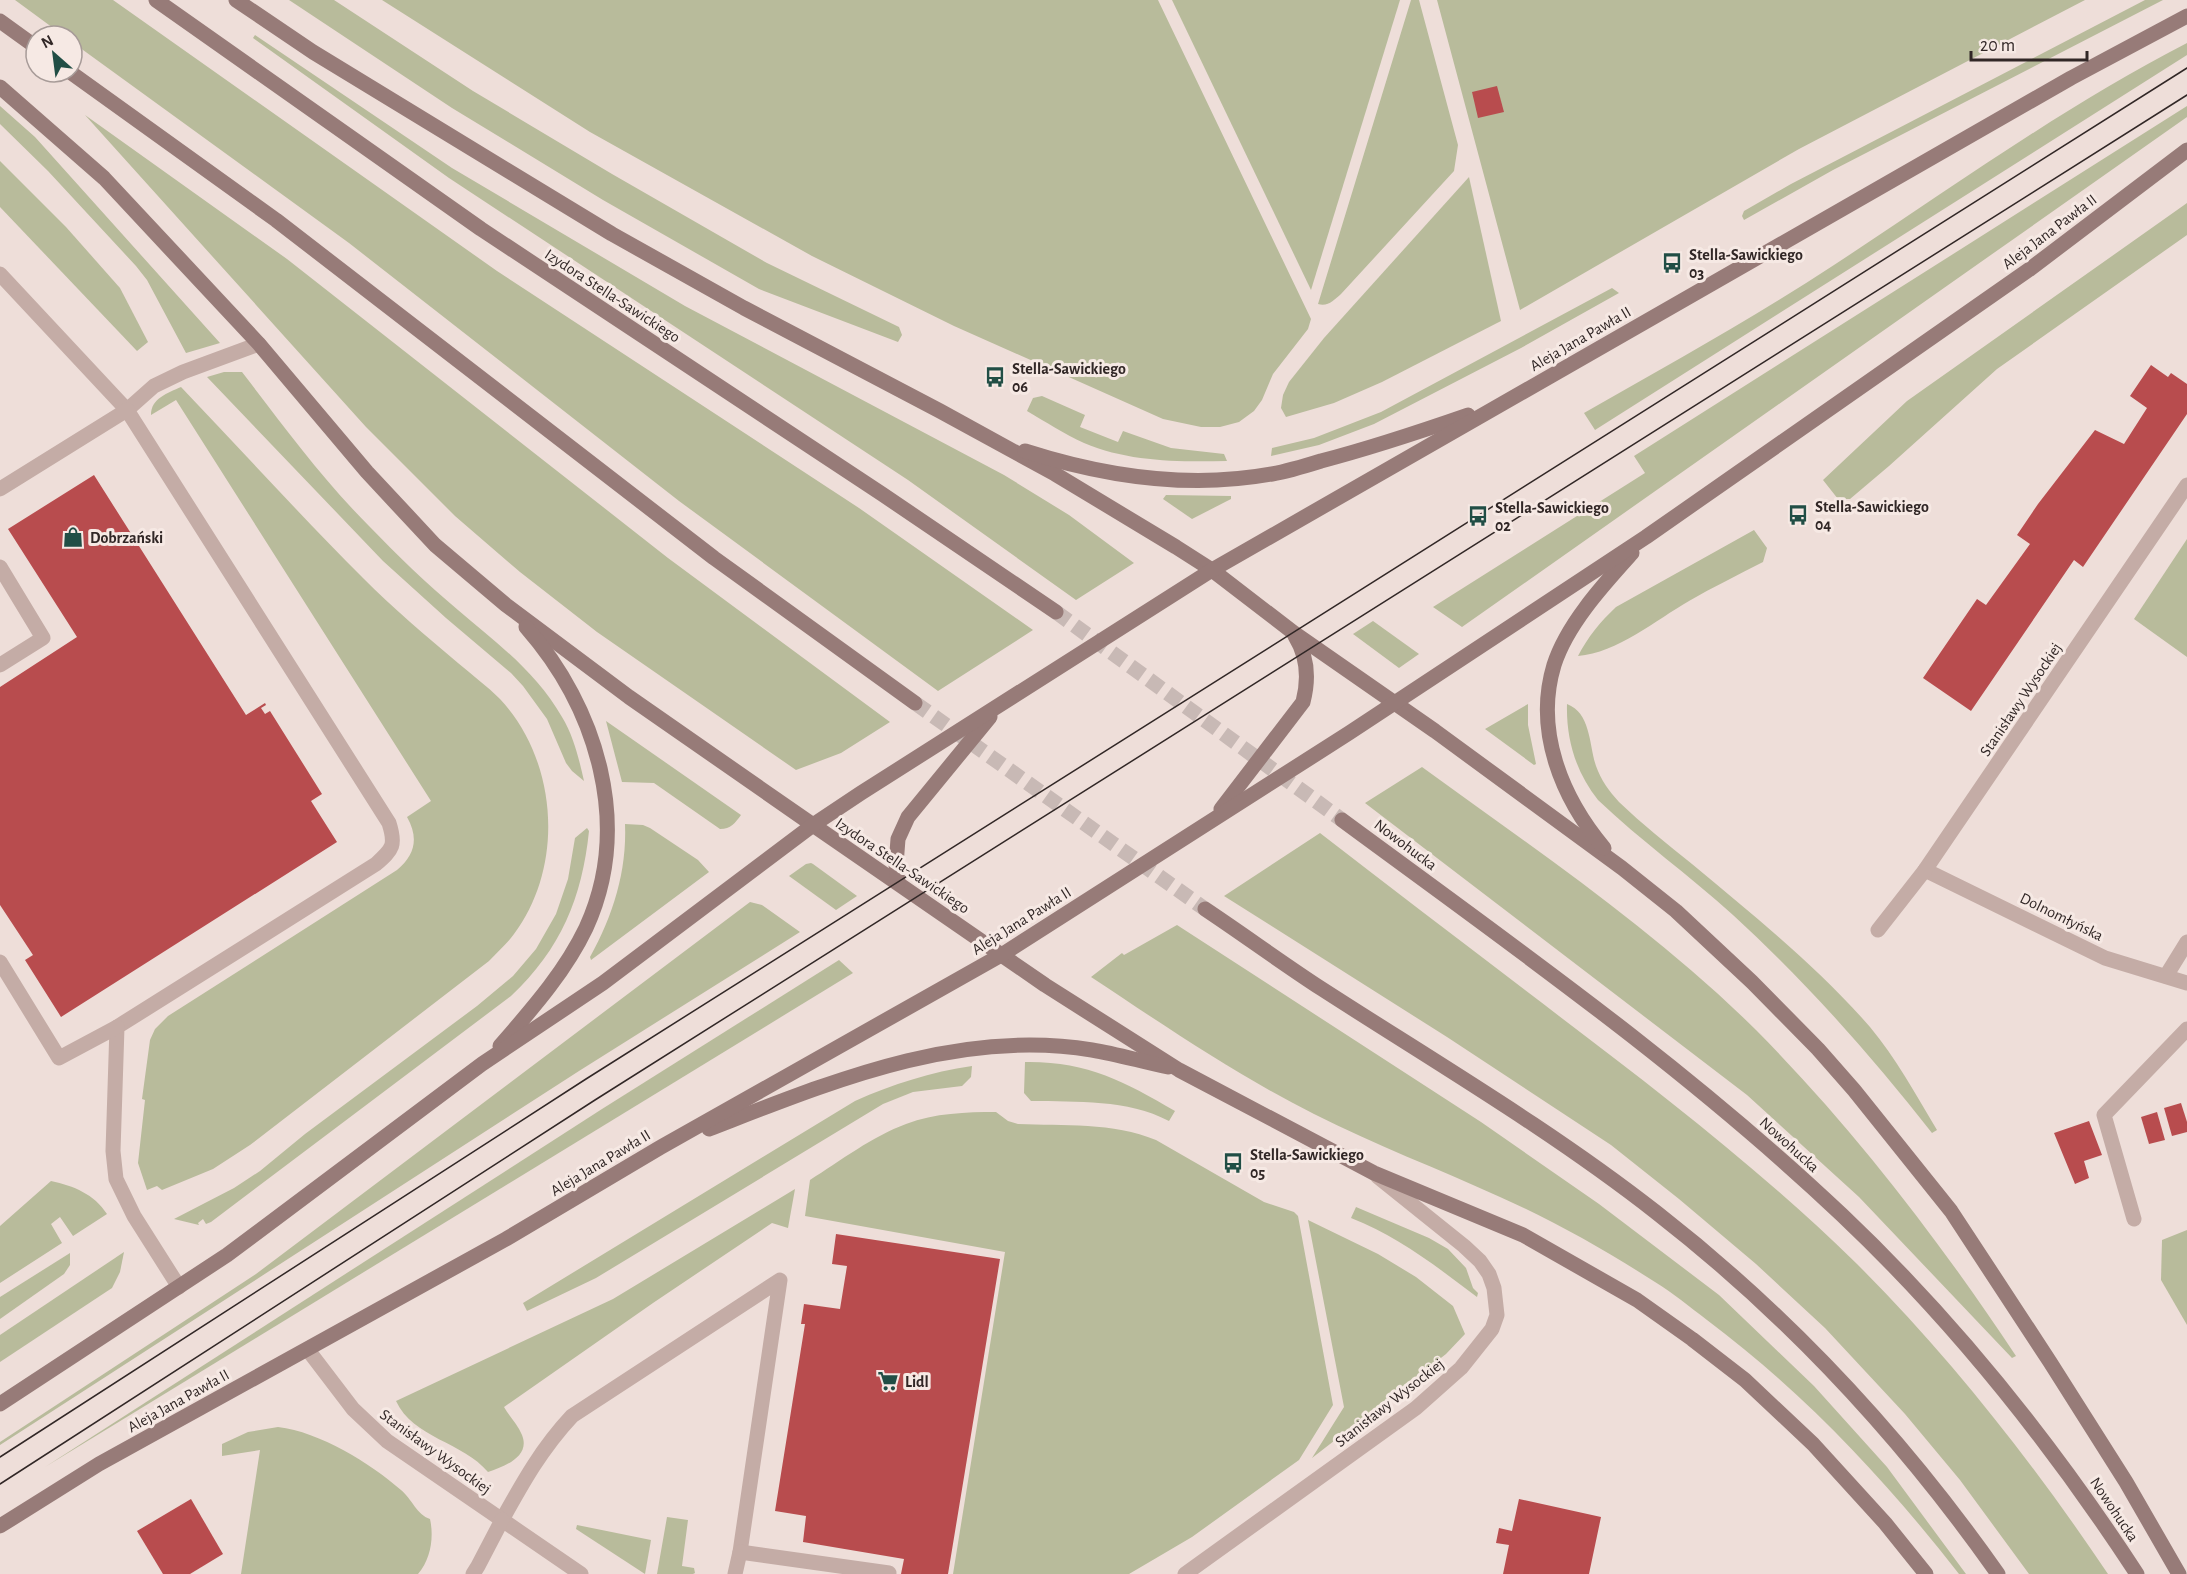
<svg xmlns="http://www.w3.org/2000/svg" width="2187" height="1574" font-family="'Alegreya Sans',sans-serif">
<rect width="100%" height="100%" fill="#eeded9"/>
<g fill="#b8bb9b">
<path d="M15 0H113L497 271 859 508 1033 630 938 691 679 501 349 243 72 42V36H64Z"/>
<path d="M289 0H334L473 91 612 174 767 263 899 327 902 335 898 342 759 289 603 200 452 108Z"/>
<path d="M382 0H1158L1311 319 1308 329 1273 374 1262 400 1254 411 1239 422 1220 427H1201L1163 419 954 326 812 256 590 132Z"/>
<path d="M1172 0H1400L1311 290Z"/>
<path d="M1411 0H1419L1458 145 1454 171 1341 294C1334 300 1328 307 1318 304Z"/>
<path d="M1437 0H2085L1799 149 1520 310Z"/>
<path d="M2145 0H2163L1833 170 1744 220 1742 216 1744 211 1791 184Z"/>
<path d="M255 35 452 168 685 306 1004 475 1069 515 1134 563 1076 600 908 480 449 178 253 38Z"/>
<path d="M2187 43V55L1595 430 1584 413C1668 365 1753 318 1834 265 1950 189 2063 107 2187 43Z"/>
<path d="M0 106 35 137 220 343 186 353 147 280 136 266 48 171 0 124Z"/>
<path d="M2187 106V117L1462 627 1433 607 1645 473 1634 456Z"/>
<path d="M85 115 287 259 668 558 890 722 841 753 796 770 597 632 520 572 455 516 366 427Z"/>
<path d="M0 161 66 227 120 288 148 342 137 351 0 207Z"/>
<path d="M1469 177 1501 321 1382 382 1334 403 1286 417 1281 408 1283 395 1289 382 1324 338Z"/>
<path d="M2187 203V235L1997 369 1889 466 1850 499H1838L1823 480 1907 401Z"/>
<path d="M1612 288 1619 293 1521 348 1374 424 1319 445 1271 456 1272 448 1314 438 1381 412Z"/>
<path d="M224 372H242C282 424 322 479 369 526 397 555 427 584 458 610 497 643 536 672 562 717 574 737 579 759 584 781L572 771 566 763 547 719 523 686 511 673 446 618 383 561 207 377Z"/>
<path d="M181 387C242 451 301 516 363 578 393 608 426 636 458 663 472 675 487 686 500 699 558 761 565 866 514 934 507 944 497 952 489 961L250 1145 213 1169 162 1190 157 1186 147 1190 138 1163 145 1100 142 1099 150 1040 155 1029 168 1016 397 870C415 855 419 838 407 817L431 801 176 400 151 415C151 398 168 393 181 387Z"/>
<path d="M1042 396 1085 415 1080 427 1118 442 1123 431 1171 448 1224 454 1227 461C1178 462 1129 462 1084 443 1064 434 1046 422 1027 411L1033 398Z"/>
<path d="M1166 495 1231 496V499L1192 519 1163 499Z"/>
<path d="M1754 530 1767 548 1763 562C1738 575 1713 587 1689 601 1656 620 1617 653 1578 656 1588 637 1600 622 1616 607Z"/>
<path d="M2187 539V657L2134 619Z"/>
<path d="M1373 621 1419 654 1399 668 1353 634Z"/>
<path d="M1528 704V725L1536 764 1534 765 1485 729Z"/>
<path d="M1567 704C1591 713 1589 745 1596 766 1601 780 1609 791 1619 802 1642 824 1667 844 1692 864 1753 915 1817 966 1870 1027 1896 1058 1916 1095 1937 1130L1932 1133C1871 1055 1806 982 1733 915 1689 875 1641 841 1598 800 1576 772 1566 740 1567 704Z"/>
<path d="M606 721 741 815C735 823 731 829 720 829L654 783 622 782Z"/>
<path d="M1422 767C1536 850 1655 930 1756 1030 1854 1129 1939 1240 2016 1356L2012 1358 1859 1197 1747 1095 1365 803Z"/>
<path d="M625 824 643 825 650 828 698 860 709 872 591 960 590 957C613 916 627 871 625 824Z"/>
<path d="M587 828 589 831C582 898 561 949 511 996L211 1222 206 1224 203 1219 198 1223 199 1225 174 1219 234 1188 260 1171 305 1134 477 1006 513 976 536 949 556 914 568 879 575 838Z"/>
<path d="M1320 833C1399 894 1479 955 1559 1016 1662 1094 1764 1173 1857 1264 1951 1358 2034 1464 2108 1574H2029L1960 1480 1905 1414 1825 1328 1756 1264 1679 1199 1611 1145 1447 1037 1224 896Z"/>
<path d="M811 863 813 864 857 896 836 910 789 876 806 864Z"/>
<path d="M750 902 762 905 800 932 579 1071 0 1445V1442L256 1274Z"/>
<path d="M1177 925 1481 1122 1599 1204 1719 1295 1814 1386 1887 1467 1966 1574H1959C1885 1479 1803 1392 1707 1320 1690 1307 1673 1293 1655 1282 1605 1250 1554 1221 1500 1197 1439 1169 1375 1145 1314 1114 1238 1076 1162 1024 1091 977L1122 953 1124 955Z"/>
<path d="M839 960 853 973 45 1467 602 1109Z"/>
<path d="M1025 1062C1086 1061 1124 1081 1175 1111L1169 1121C1127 1099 1077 1102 1031 1101L1024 1093Z"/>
<path d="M972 1066 971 1077 962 1086 913 1092 883 1104 596 1278 527 1311 523 1303 855 1101C893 1084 931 1072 972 1066Z"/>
<path d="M996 1112 1008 1121 1018 1124C1063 1126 1113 1122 1156 1140L1264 1202 1294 1212 1298 1216 1333 1405 1299 1460 1192 1537 1129 1574H953L1005 1252 805 1216 810 1180C840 1161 873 1136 906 1124 935 1113 966 1112 996 1112Z"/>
<path d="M51 1181C74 1186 94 1194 107 1214L73 1236 60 1217 51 1224 62 1243 0 1283V1226Z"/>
<path d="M795 1189 788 1228 772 1223 653 1303 504 1407C509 1416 518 1425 522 1435 531 1457 503 1467 488 1472 463 1442 413 1438 396 1401L613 1299Z"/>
<path d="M1356 1207 1429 1238 1448 1249 1466 1268 1473 1288 1478 1293 1477 1297C1437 1267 1398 1236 1351 1218Z"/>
<path d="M1308 1220 1378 1254 1416 1277 1453 1306 1465 1334 1446 1354 1312 1458 1344 1407Z"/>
<path d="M2187 1230V1325L2161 1280 2162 1240Z"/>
<path d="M124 1252 120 1272 112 1288 0 1362V1335Z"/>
<path d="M70 1253V1265L64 1274 0 1319V1297Z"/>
<path d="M278 1427C320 1432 370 1463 401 1490 412 1499 417 1515 430 1519 434 1537 431 1559 418 1574H241L260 1450 222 1456V1444L248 1432Z"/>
<path d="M667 1517 688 1520 682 1566 694 1568 695 1573 693 1574H657Z"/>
<path d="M577 1525 651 1540 645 1574 576 1529Z"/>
</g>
<g fill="#b84c4e">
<path d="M1497 86 1504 112 1478 118 1472 92Z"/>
<path d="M2151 365 2168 377 2171 373 2187 384V414L2083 567 2074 560 1971 711 1923 678 1977 599 1986 605 2030 544 2017 535 2038 504 2095 430 2124 444 2147 408 2130 396Z"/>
<path d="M94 475 246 715 265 703 266 705 261 708 265 714 270 711 322 794 311 801 337 842 61 1017 25 960 33 955 0 905V687L77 637 8 529Z"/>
<path d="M2181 1103 2187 1122V1132L2172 1136 2164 1108Z"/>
<path d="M2157 1112 2165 1140 2149 1144 2141 1117Z"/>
<path d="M2089 1121 2102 1155 2084 1161 2089 1178 2075 1184 2054 1133Z"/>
<path d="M836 1234 1000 1259 948 1574H901L904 1559 803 1542 806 1516 775 1511 805 1324H801L804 1304 840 1309 847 1266 832 1264Z"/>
<path d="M191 1499 223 1554 190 1574H163L137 1531Z"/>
<path d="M1519 1499 1601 1517 1589 1574H1503L1509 1545 1496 1543 1499 1528 1512 1531Z"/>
</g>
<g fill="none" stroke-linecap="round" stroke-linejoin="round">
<g stroke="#c8b9b5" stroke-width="15" stroke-dasharray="15 8" stroke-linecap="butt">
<path d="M1056 612 1342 820"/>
<path d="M915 703 1205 909"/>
</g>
<g stroke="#c4aca6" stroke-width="15">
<path d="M0 274 127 410 154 386 183 372 259 344"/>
<path d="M0 489 127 410 389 823C396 845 393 849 376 864L117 1027 113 1151 116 1179 134 1216 179 1287"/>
<path d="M0 567 43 638 0 665"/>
<path d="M0 962 59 1058 117 1027"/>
<path d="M2134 1219 2104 1115 2187 1029"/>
<path d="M502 1520C523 1482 542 1448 572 1416L780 1280 740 1552 735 1574"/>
<path d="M740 1552 889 1573"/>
</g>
<g stroke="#c4aca6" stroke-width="15">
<path d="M1925 870 2105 958 2187 983"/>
<path d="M1878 930 1925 870 2187 485"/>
<path d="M2166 976 2187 942"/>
<path d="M308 1350 353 1409 387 1441 581 1574"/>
<path d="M473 1574 478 1566 502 1520"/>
<path d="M1185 1574 1416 1408 1461 1368 1492 1329 1497 1315 1494 1288 1489 1274 1480 1261 1464 1246 1378 1177"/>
</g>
<g stroke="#977b78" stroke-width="15">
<path d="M156 0 481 229 882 494 1056 612"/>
<path d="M236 0 313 52 612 234 744 308 940 411 1055 474 1176 547 1212 570 1294 633 1435 731 1622 868 1676 911 1752 982 1818 1049 1854 1090 1951 1211 2050 1362 2126 1482 2179 1574"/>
<path d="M0 21 36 47"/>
<path d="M70 72 276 220 714 558 915 703"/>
<path d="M0 87 104 178 259 344 367 472 435 545 506 605 629 697 813 825 1045 985 1179 1070 1374 1173 1523 1235 1637 1300 1692 1339 1745 1380 1813 1444 1885 1523 1926 1574"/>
<path d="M1025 451C1103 476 1190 489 1272 474 1289 471 1305 466 1321 461 1371 448 1419 432 1468 415"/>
<path d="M1221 809 1303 702C1309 679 1308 657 1295 636"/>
<path d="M1342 820C1513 946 1688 1069 1842 1215 1955 1322 2052 1444 2137 1574"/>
<path d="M1604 848C1562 798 1534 731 1554 665 1567 624 1604 584 1632 553"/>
<path d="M898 883 896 865 898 839 908 817 990 717"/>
<path d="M1205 909C1244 935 1282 963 1322 989 1435 1062 1551 1130 1657 1213 1788 1315 1903 1439 1998 1574"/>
<path d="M500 1046C532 1009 565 972 586 928 633 825 597 708 526 627"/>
<path d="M709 1129C831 1082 958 1028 1092 1050 1117 1054 1143 1062 1168 1067"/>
<path d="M0 1404 227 1255 482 1064 603 983 813 825 861 793 1212 570 2071 78 2187 16"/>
<path d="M0 1526 99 1464 506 1239 661 1147 1003 954 1349 733 1646 537 2030 269 2187 150"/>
</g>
<g stroke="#312726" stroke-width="1.5">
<path d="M0 1457 586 1079 2187 68"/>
<path d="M0 1484 595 1100 2187 95"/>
</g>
</g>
<defs>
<g id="bus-bare" transform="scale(1.62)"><path d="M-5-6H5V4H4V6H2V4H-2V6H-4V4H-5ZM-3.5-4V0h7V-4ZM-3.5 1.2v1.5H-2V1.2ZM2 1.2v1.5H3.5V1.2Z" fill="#214e45" stroke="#f6e9e4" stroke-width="2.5" paint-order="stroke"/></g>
<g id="shop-bare" transform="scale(1.62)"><path d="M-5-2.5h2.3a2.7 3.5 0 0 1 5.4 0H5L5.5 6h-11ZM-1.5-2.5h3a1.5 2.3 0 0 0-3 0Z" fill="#214e45" stroke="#f6e9e4" stroke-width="2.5" paint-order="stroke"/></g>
<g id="supermarket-bare" transform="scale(1.62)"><path d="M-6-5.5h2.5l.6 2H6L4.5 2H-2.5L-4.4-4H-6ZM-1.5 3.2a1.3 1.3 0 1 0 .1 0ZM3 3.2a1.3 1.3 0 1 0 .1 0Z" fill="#214e45" stroke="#f6e9e4" stroke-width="2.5" paint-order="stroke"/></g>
</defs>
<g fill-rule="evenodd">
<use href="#bus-bare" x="1672" y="263"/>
<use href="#bus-bare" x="995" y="377"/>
<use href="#bus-bare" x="1798" y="515"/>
<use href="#bus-bare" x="1478" y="516"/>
<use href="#shop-bare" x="73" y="537"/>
<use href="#bus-bare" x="1233" y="1163"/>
<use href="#supermarket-bare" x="888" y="1381"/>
</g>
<g text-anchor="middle" stroke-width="6" stroke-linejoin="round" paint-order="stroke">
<g font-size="16" fill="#312726" stroke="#f6e9e4">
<text transform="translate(2049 231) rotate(-37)" y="6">Aleja Jana Pawła II</text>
<text transform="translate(613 295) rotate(33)" y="6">Izydora Stella-Sawickiego</text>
<text transform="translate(1580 338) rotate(-30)" y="6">Aleja Jana Pawła II</text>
<text transform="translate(2020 699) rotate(-56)" y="6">Stanisławy Wysockiej</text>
<text transform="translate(1406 844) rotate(37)" y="6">Nowohucka</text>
<text transform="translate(903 865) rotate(34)" y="6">Izydora Stella-Sawickiego</text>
<text transform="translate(2062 916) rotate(26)" y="6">Dolnomłyńska</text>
<text transform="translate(1021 920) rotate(-32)" y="6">Aleja Jana Pawła II</text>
<text transform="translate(1790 1144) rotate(42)" y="6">Nowohucka</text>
<text transform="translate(600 1162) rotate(-31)" y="6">Aleja Jana Pawła II</text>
<text transform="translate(178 1400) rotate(-29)" y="6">Aleja Jana Pawła II</text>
<text transform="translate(1389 1402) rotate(-38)" y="6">Stanisławy Wysockiej</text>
<text transform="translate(436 1451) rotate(36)" y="6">Stanisławy Wysockiej</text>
<text transform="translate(2115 1509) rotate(56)" y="6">Nowohucka</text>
</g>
<g font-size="16" font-weight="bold" fill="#312726" stroke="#f6e9e4" text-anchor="start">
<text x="1689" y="260">Stella-Sawickiego<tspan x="1689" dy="18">03</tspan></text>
<text x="1012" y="374">Stella-Sawickiego<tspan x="1012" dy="18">06</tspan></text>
<text x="1815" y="512">Stella-Sawickiego<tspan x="1815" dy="18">04</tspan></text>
<text x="1495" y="513">Stella-Sawickiego<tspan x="1495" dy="18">02</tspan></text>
<text x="90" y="543">Dobrzański</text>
<text x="1250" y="1160">Stella-Sawickiego<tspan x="1250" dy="18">05</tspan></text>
<text x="905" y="1387">Lidl</text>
</g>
</g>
<g transform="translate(54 54) rotate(332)"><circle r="28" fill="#f6e9e4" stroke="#a79b98" stroke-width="1.5"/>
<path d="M0-4.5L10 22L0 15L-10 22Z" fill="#214e45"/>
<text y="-9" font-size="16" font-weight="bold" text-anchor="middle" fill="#312726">N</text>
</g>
<path d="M1971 51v9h116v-9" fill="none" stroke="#312726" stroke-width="3"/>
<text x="1980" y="51" font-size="18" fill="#312726" stroke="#f6e9e4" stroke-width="4.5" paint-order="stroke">20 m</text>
</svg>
